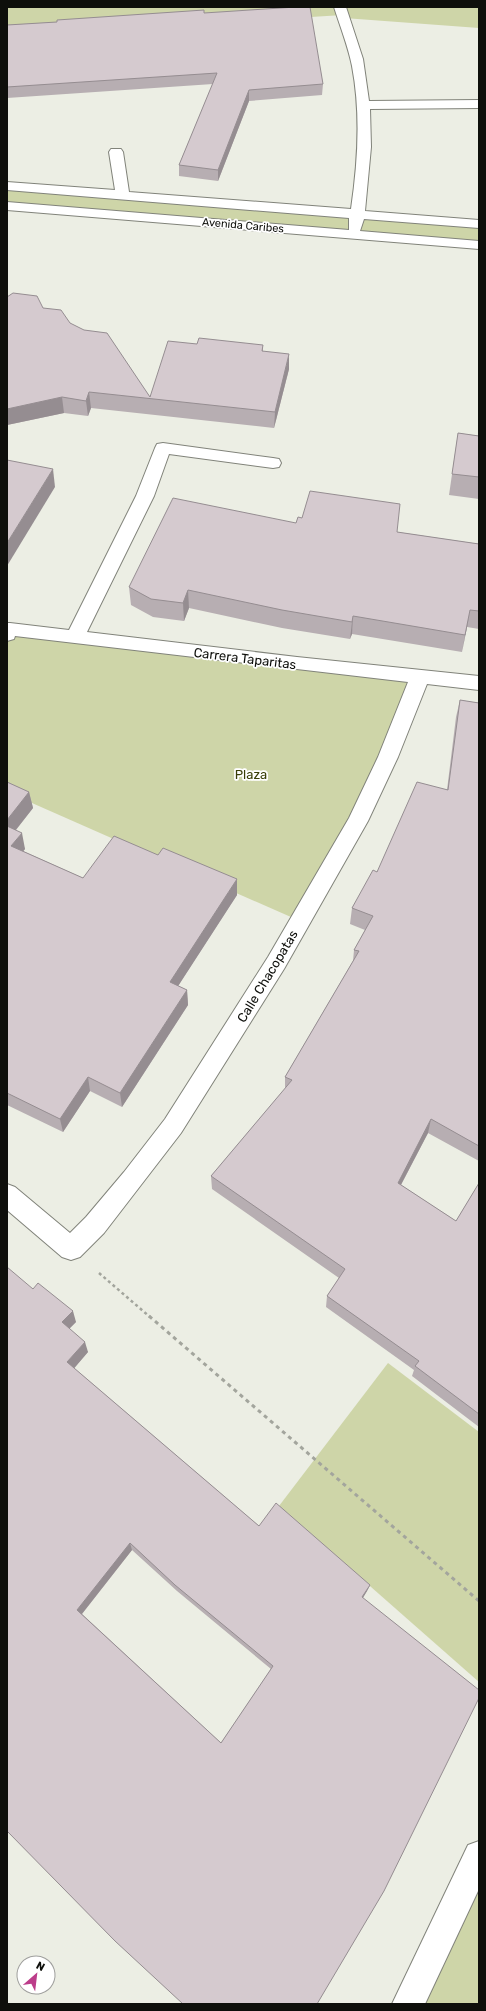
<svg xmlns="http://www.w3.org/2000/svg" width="486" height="2011" font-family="Rubik,sans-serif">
<rect width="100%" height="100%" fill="#eceee4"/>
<g fill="#ced5a8">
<path d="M7 7H479V28L344 18 343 15 7 36Z"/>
<path d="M7 186 479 224V245L7 206Z"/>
<path d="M7 634 420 677 300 921 7 792Z"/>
<path d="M388 1363 479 1432V1682L279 1506Z"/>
<path d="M479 1856V2004H408Z"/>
</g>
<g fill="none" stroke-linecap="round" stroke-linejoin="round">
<g stroke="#81837a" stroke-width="2">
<g id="minor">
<path d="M334 7H346L363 59 369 101 479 100V108L370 109 371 147 365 211 479 220V228L364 219 360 231 479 241V249L7 210V202L349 230V218L7 190V182L115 190 109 152 111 149H121L123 152 129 192 351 209C358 162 361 113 352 66 348 46 340 26 334 7Z"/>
<path d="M163 443 273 458 279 459 281 463 279 467 273 468 169 454 154 496 87 632 297 657 479 676V690L427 684 398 757 368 821 284 969 181 1133 104 1233 80 1257 71 1260 62 1257 7 1210V1184L15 1187 70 1233 86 1217 124 1172 165 1119 268 957 349 818 378 757 408 682 15 636 14 639 7 641V623H10L69 630 136 496 155 448 157 444Z"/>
<path d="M479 1841V1889L425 2004H392L468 1845Z"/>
</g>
</g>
<path stroke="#a3a59d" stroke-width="2.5" stroke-dasharray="3 3" stroke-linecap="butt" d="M99 1273 150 1317"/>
<path stroke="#a3a59d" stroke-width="3" stroke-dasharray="4 4" stroke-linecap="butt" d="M149 1316 479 1601"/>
<use href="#minor" fill="#fff" fill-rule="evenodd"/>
</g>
<g fill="#b7aeb2" fill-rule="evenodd">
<path d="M204 13 323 84 322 95 249 101 218 181 179 176V165L213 84 7 98V25Z"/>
<path d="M7 297 43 308 70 323 150 397 197 344 263 345V351L289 369 274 428 91 408 88 416 64 413 7 425Z"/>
<path d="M458 433 479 436V499L449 495Z"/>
<path d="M302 518 479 544V629L467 627 462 652 352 634 350 639 282 628 189 608 184 621 153 617 131 605 129 587 296 523Z"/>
<path d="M460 700 479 703V1161L428 1133 401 1185 456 1221 479 1183V1427L412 1376 414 1370 326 1307 327 1296 339 1278 212 1189 211 1176 285 1089V1077L353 961 354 950 365 930 350 924 352 908 377 872 447 790 456 717Z"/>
<path d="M7 782 29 792 33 808 16 830 25 849 23 851 83 878 237 895 178 986 187 990 188 1005 122 1107 90 1091 63 1132 7 1105Z"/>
<path d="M33 1289 76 1322 69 1329 88 1352 74 1368 259 1526 370 1585 367 1591 363 1597 115 1941ZM132 1550 177 1591 271 1669 221 1743 82 1614Z"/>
</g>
<g fill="#958d91">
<path d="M249 90V101L218 181V170Z"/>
<path d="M289 354V369L274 428 275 412Z"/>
<path d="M89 392 91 408 88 416 86 401Z"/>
<path d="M62 397 64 413 7 425V409Z"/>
<path d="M53 469 55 487 7 566V543Z"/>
<path d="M188 590 189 608 184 621 183 603Z"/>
<path d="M470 610 467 627 462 652 465 635Z"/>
<path d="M353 616 352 634 350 639 352 622Z"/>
<path d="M29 792 33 808 7 841V820Z"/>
<path d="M22 833 25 849 15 862 11 846Z"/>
<path d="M237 879V895L171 997 170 982Z"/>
<path d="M187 990 188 1005 122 1107 120 1093Z"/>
<path d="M88 1077 90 1091 63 1132 60 1119Z"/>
<path d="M431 1119 428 1133 395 1196 398 1183Z"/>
<path d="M73 1311 76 1322 65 1333 62 1322Z"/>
<path d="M85 1342 88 1352 71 1372 67 1362Z"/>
<path d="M130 1543 132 1550 81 1615 77 1610Z"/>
<path d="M370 1585 367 1591 360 1603 362 1597Z"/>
</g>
<g fill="#d5cacf" stroke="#958d91" fill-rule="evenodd">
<path d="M296 7H310L323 84 249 90 218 170 179 165 217 73 7 87V25L57 22V20L204 10V13Z"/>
<path d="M13 293 37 296 43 308 61 310 70 323 84 330 107 333 150 397 168 341 197 344 199 338 263 345 262 351 289 354 275 412 89 392 86 401 62 397 7 409V297Z"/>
<path d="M458 433 479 436V477L452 474Z"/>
<path d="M7 460 53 469 7 543Z"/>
<path d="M310 491 400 504 397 532 479 544V611L470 610 465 635 353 616 352 622 282 610 188 590 183 603 151 599 129 587 173 498 296 523 298 517 302 518Z"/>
<path d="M460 700 479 703V1146L431 1119 398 1183 456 1221 479 1183V1414L415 1366 419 1361 327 1296 345 1269 211 1176 292 1080 285 1077 359 951 354 950 373 916 352 908 373 870 377 872 417 782 448 790Z"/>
<path d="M7 782 29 792 7 820Z"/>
<path d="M7 826 22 833 11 846 83 878 114 836 158 855 163 848 237 879 170 982 187 990 120 1093 88 1077 60 1119 7 1093Z"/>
<path d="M7 1267 33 1289 38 1283 73 1311 62 1322 85 1342 67 1362 259 1526 276 1503 370 1585 362 1597 479 1690V1698L384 1891 317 2004H183L115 1941 7 1831ZM130 1543 175 1585 273 1666 221 1743 77 1610Z"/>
</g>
<g text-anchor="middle" stroke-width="3.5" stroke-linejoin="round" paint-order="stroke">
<g font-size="11" fill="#0e0f0b" stroke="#fff">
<text transform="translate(243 225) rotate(5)" y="4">Avenida Caribes</text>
</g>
<g font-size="13" fill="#0e0f0b" stroke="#fff">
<text transform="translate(245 658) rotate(7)" y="5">Carrera Taparitas</text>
<text transform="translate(267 976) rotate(-59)" y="5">Calle Chacopatas</text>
</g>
<g font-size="13" fill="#393e07" stroke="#fff">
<text x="251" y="779">Plaza</text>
</g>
</g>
<rect width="486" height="2011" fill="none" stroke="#0e0f0b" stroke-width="16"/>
<g transform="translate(36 1975) rotate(28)"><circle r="19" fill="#ffffff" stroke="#9f9f9d"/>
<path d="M0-3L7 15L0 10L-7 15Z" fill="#bc3d8a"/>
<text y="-6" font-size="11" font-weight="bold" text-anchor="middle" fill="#0e0f0b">N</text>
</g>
</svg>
